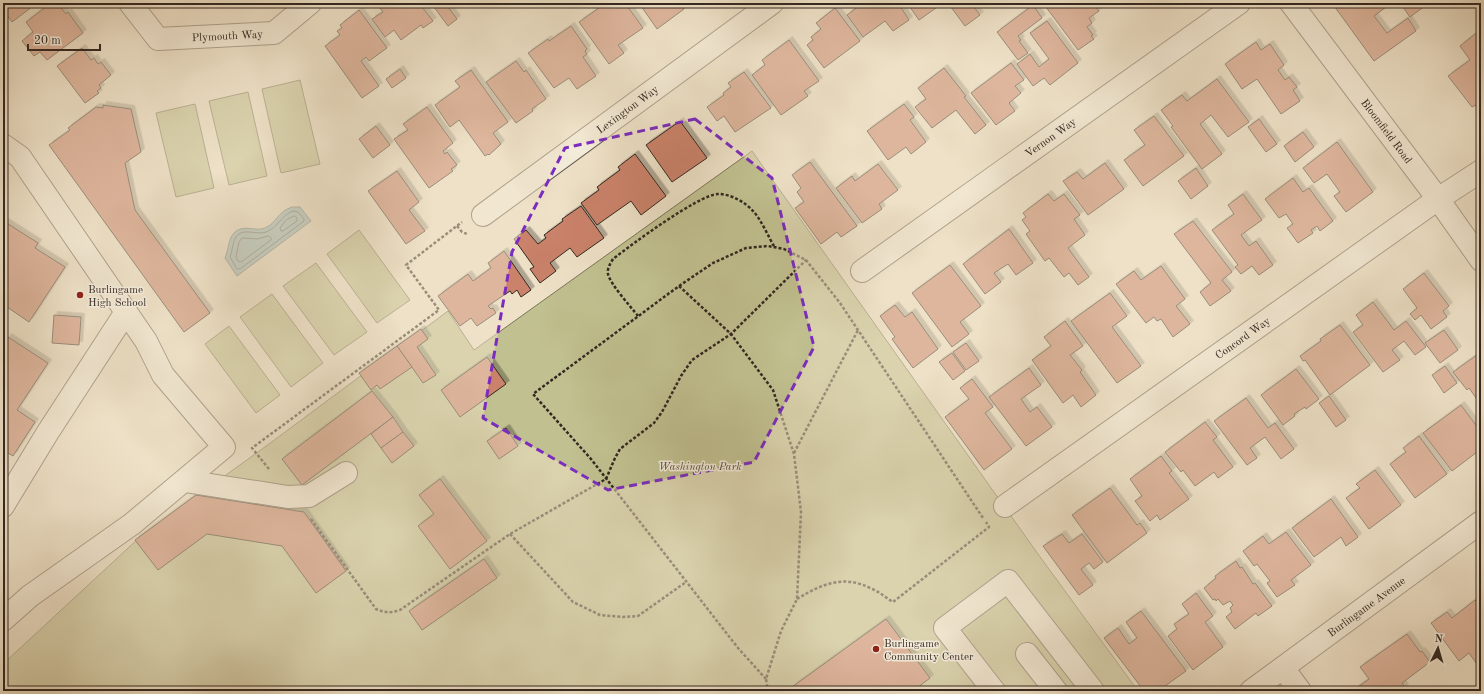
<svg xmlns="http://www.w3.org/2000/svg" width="1484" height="694" font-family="'Old Standard TT',serif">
<defs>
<filter id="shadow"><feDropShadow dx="3.5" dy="-3.5" stdDeviation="0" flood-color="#0004"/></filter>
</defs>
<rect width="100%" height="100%" fill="#eee1c7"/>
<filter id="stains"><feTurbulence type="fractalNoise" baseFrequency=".005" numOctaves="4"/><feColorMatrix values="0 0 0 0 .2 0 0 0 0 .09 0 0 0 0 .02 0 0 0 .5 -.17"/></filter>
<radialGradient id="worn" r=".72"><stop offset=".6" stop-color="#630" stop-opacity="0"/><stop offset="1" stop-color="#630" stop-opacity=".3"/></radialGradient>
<g fill="#c1c090" stroke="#7a7458">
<path d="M300 80 320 164 281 173 262 89Z"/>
<path d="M248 92 267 176 229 185 209 101Z"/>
<path d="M195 104 214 188 176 197 156 113Z"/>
<path d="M752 151 1038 554 1138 691H3V664L140 537 269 444 448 311 474 350Z"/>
<path d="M359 230 410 300 377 323 327 254Z"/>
<path d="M316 263 367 332 334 355 283 286Z"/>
<path d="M272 294 323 363 291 387 240 317Z"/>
<path d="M229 326 280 395 256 413 205 344Z"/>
</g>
<path fill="#9cbbbe" stroke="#72807f" d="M292 207H300L311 221 237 276 225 258C229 249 228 238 235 232 244 224 255 232 265 228 277 223 277 212 292 207Z"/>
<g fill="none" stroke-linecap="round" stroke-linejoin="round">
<g stroke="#687270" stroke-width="1">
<path d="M293 211 298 212 304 219V221L240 269H237L230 257C233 250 232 239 239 234 245 229 258 235 266 232 278 228 281 215 293 211Z"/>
<path d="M295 216 297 218V221L283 231H281L280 228 286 220Z"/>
<path d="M269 236 271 238V240L241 262 238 261 236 257 239 242 242 238 257 239Z"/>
</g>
</g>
<g fill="#ca826b" stroke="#332821" filter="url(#shadow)">
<path d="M3 3H37L12 22 3 10Z"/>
<path d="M51 3H57L66 14 68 12 83 33 47 60 40 52 34 56 22 41 33 32 26 22Z"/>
<path d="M385 3H419L433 21 423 28 421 25 401 40 394 30 385 37 372 19 383 12 379 7Z"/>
<path d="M431 3H453L448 7 457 19 448 26Z"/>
<path d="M606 3H625L643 28 618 45 624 53 609 64 579 22Z"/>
<path d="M639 3H680L684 9 657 29Z"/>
<path d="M863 3H898L909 20 893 31 885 21 863 37 847 15Z"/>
<path d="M907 3H943L919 20Z"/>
<path d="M948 3H971L980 15 965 26Z"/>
<path d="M1043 3H1096L1094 5 1099 11 1089 18 1092 23 1087 27 1093 35 1091 36 1094 39 1078 50Z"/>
<path d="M1332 3H1389L1390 4 1374 16 1387 33 1408 18 1416 31 1374 61Z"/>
<path d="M1400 3H1429L1410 17Z"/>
<path d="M1033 5 1042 18 1018 36 1021 40 1019 41 1028 53 1018 60 997 32Z"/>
<path d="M835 8 860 41 824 68 807 45 813 40 811 37 821 29 816 23Z"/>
<path d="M359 10 387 48 369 61 366 57 361 61 379 86 362 98 325 46 340 35 337 31 342 28 340 25Z"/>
<path d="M1047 21 1078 63 1050 85 1044 78 1033 86 1017 64 1030 54 1039 67 1049 59 1030 33Z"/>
<path d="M571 26 587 49 585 51 587 54 583 57 596 76 577 89 569 78 554 88 528 53 548 39 549 41Z"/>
<path d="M1479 31 1481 34 1480 111 1476 105 1472 107 1448 76 1470 60 1460 46Z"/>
<path d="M789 40 819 81 804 91 808 96 781 115 752 75 765 65 762 60Z"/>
<path d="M1256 42 1261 50 1270 44 1284 65 1278 70 1285 80 1289 77 1297 87 1293 90 1300 101 1281 114 1257 79 1242 89 1225 64Z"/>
<path d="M82 48 91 60 94 58 98 64 101 62 111 75 99 85 101 88 97 91 99 93 85 103 57 66Z"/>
<path d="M516 61 524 72 526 70 546 99 532 109 533 111 516 123 486 82Z"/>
<path d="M1011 63 1024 80 1015 86 1021 93 1009 103 1015 111 996 125 971 93Z"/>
<path d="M944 68 966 96 964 97 986 125 975 134 956 110 932 128 915 107 926 99 918 88Z"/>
<path d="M400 69 406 78 392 88 386 79Z"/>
<path d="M471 70 508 122 493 133 501 144 489 155 488 154 485 156 459 120 450 127 435 105 460 87 455 81Z"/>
<path d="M744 72 771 108 735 132 724 116 717 121 707 107 724 95 723 93 731 87 728 83Z"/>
<path d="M1217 79 1249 122 1228 137 1211 115 1200 124 1222 154 1202 169 1171 127 1173 126 1161 110 1182 95 1187 101Z"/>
<path d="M904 104 914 117 910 120 926 142 911 154 906 147 888 160 867 131Z"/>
<path d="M103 105 131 109 141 152 125 163 135 210 210 313 184 332 49 145 70 130 68 128 96 107 103 108Z"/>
<path d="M427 107 453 143 443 151 445 154 447 152 457 165 451 169 453 171 429 188 394 139 408 130 403 124Z"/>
<path d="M1154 116 1184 156 1143 186 1124 160 1145 145 1134 130Z"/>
<path d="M1259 119 1277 144 1266 152 1248 127Z"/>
<path d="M680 121 707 158 672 182 646 145Z"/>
<path d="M376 126 390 145 373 158 359 139Z"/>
<path d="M1303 132 1314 147 1295 162 1284 146Z"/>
<path d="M1337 142 1373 192 1346 212 1334 196 1340 192 1327 174 1314 183 1303 168Z"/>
<path d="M635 154 666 196 641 215 631 201 597 225 581 203 599 190 597 187 620 170 618 167Z"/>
<path d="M810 162 857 226 841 237 837 232 821 244 795 208 804 202 797 192 801 188 792 175Z"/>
<path d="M1105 163 1124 189 1088 215 1063 181 1077 172 1083 179Z"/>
<path d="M878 164 898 190 879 204 882 209 862 223 836 188 852 176 855 181Z"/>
<path d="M1196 168 1208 186 1191 199 1178 181Z"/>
<path d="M397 171 419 202 409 210 425 231 406 244 368 191Z"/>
<path d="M1293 178 1303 192 1309 188 1333 221 1320 231 1317 226 1311 230 1313 233 1298 243 1287 228 1293 224 1286 214 1279 218 1265 199Z"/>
<path d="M1048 194 1054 201 1064 194 1080 215 1074 219 1085 235 1068 248 1089 277 1078 285 1069 273 1064 277 1049 258 1045 261 1026 234 1030 231 1022 220 1026 217 1023 213Z"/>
<path d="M1243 194 1262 220 1241 235 1249 246 1256 241 1273 265 1259 275 1252 266 1241 274 1235 267 1238 265 1212 230 1234 214 1228 205Z"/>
<path d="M581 206 604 238 577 257 570 248 550 263 556 271 540 283 530 269 534 267 514 239 526 230 538 244 546 238 544 235 563 221 562 219Z"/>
<path d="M1193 221 1232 272 1222 280 1231 291 1210 306 1200 292 1211 283 1174 234Z"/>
<path d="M5 222 38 243 35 248 65 267 29 322 7 307 3 313V224Z"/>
<path d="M1009 229 1033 263 1016 275 1008 264 994 273 1001 282 985 294 963 264Z"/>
<path d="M504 251 531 290 521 297 517 290 512 294 510 291 488 306 491 309 493 308 496 313 477 326 471 318 460 326 438 296 468 274 473 281 491 268 488 263Z"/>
<path d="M950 265 981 306 960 322 969 334 952 347 912 293Z"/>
<path d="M1161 266 1185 299 1176 306 1190 324 1173 337 1161 319 1157 321 1154 317 1146 323 1116 284 1134 271 1141 280Z"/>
<path d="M1424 273 1449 306 1443 311 1447 317 1431 329 1421 315 1415 320 1410 314 1417 308 1403 289Z"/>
<path d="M1110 293 1127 316 1112 327 1141 366 1117 383 1071 321Z"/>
<path d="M1373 302 1394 330 1406 321 1426 347 1415 355 1404 341 1392 350 1400 360 1383 372 1353 332 1363 325 1356 315Z"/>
<path d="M895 305 905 317 912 312 938 349 913 368 892 339 895 337 880 316Z"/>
<path d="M54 315 81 317 79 345 52 343Z"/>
<path d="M1065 321 1083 346 1070 355 1082 370 1080 372 1096 395 1081 407 1073 395 1063 403 1032 360 1051 346 1044 337Z"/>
<path d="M1340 325 1370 365 1330 395 1305 360 1303 361 1300 356 1321 341 1320 339Z"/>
<path d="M421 329 428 339 417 347 436 375 423 383 397 346Z"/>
<path d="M1444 330 1458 350 1440 363 1425 343Z"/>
<path d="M8 337 48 363 17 410 35 422 13 456 3 450V345Z"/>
<path d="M966 343 979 361 966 370 953 352Z"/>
<path d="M397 346 412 367 380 389 377 385 371 390 359 373Z"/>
<path d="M1481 352V405L1469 388 1467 390 1453 372Z"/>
<path d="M952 353 965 371 953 380 939 362Z"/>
<path d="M487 357 506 384 460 417 441 390Z"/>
<path d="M1445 366 1457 383 1444 393 1432 375Z"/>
<path d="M1029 368 1041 385 1021 399 1030 412 1037 407 1052 427 1026 446 989 397Z"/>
<path d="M1296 369 1319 399 1306 409 1305 407 1294 414 1295 416 1283 425 1261 395Z"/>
<path d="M972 379 993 407 985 413 1012 449 984 470 945 417 969 399 960 388Z"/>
<path d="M372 391 393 417 302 485 282 459Z"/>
<path d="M1329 396 1346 420 1336 427 1319 403Z"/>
<path d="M1246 398 1268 428 1275 423 1294 449 1281 459 1265 437 1250 448 1257 458 1247 465 1214 421Z"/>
<path d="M1461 405 1481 432V449L1452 471 1423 433Z"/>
<path d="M393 417 403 432 381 448 371 434Z"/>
<path d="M1205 422 1217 437 1213 440 1233 467 1218 478 1214 472 1195 486 1183 470 1181 472 1165 452Z"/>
<path d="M506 428 518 446 499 459 487 441Z"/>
<path d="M403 432 414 446 392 463 381 448Z"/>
<path d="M1419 436 1447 474 1415 498 1390 464 1406 452 1403 448Z"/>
<path d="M1161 456 1172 471 1169 473 1189 499 1160 520 1157 515 1150 521 1135 501 1142 496 1130 479Z"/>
<path d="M1375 470 1401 505 1369 529 1346 498 1360 488 1356 484Z"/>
<path d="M440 479 487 541 450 569 418 526 434 514 419 495Z"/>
<path d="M1110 488 1137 525 1140 523 1147 533 1107 563 1072 515Z"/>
<path d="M196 495 304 512 346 571 316 593 282 546 207 534 158 570 135 540Z"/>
<path d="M1331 499 1358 537 1346 546 1341 537 1314 557 1292 528Z"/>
<path d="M1286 532 1311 565 1291 580 1295 585 1277 597 1267 583 1270 581 1257 564 1254 566 1243 551 1263 536 1269 544Z"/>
<path d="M1062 534 1069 543 1082 534 1103 562 1094 569 1089 563 1081 569 1093 585 1079 595 1043 546Z"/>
<path d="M484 559 497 578 422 630 409 611Z"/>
<path d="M1236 561 1240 568 1242 567 1253 584 1255 583 1272 606 1258 616 1256 613 1235 629 1226 617 1232 612 1230 608 1233 605 1230 601 1223 605 1218 599 1216 601 1215 599 1213 600 1204 588 1216 578 1215 576Z"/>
<path d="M1196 593 1213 616 1205 622 1223 647 1193 670 1168 636 1177 629 1174 624 1189 614 1182 604Z"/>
<path d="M1475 600 1481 608V670L1469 653 1459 661 1431 623 1447 612 1452 618Z"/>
<path d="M1141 611 1186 671 1158 691H1144L1104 638 1118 628 1129 644 1137 638 1126 622Z"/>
<path d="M886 619 930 678 913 691H795L792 687Z"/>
<path d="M1407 634 1420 652 1422 651 1430 662 1402 683 1405 688 1400 691H1356L1355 689 1369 679 1360 667Z"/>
</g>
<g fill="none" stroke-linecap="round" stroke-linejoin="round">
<g stroke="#62564a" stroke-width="24">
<g id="minor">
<path id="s1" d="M130 3 158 39 274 33 310 3"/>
<path id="s2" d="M1291 3 1438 199 1481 260"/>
<path d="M3 145 20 157 146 341 163 375 224 447 132 524 30 596 3 620"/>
<path id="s3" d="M483 215 772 3"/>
<path id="s4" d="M862 271 1239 3"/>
<path d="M185 481 288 497 309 496 346 473"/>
<path d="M3 506 48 432 126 312"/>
<path id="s5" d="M1005 506 1438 199 1481 171"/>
<path d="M1027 654 1056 691"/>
<path d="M1283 668 1300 691"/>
<path d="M994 691 945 628 1008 581 1093 691"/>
<path id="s6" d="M1251 691 1481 522"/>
</g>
</g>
<g stroke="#332821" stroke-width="2.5" stroke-dasharray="3 2" stroke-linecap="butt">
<path d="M457 226 462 232 467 234"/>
<path d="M679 286 731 334 773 390 794 454 801 512 797 599 781 631 766 679 768 691"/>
<path d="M638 316C631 307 610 284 608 274 607 269 610 264 613 259 631 245 698 195 718 194 731 194 745 202 753 211 761 219 769 238 775 248"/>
<path d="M794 453 858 330"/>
<path d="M269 469 252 448 439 310 406 265 462 222"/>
<path d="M311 519 376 609C385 613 391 613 400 610L510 534 606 479 615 458 620 449 654 423 662 412 681 376 692 360 731 334 806 260"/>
<path d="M510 534 573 602 600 615 623 617 638 616 686 582"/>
<path d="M797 599C822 584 844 574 872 589 880 592 886 598 893 602L989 527 986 522"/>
<path d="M766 679 738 648 591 459 533 394 679 286 713 263 746 248 768 246 784 249 806 260 840 303 983 518"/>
<path d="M791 691 792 687"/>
</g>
<use href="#minor" stroke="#f4ecdb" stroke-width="22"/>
</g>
<path d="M0 0H1484V694H0ZM695 119 772 178 814 347 754 462 608 490 483 418 512 252 565 148Z" fill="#eee1c7" fill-opacity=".55" fill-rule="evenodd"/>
<path fill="none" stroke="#7b2cbf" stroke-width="3" stroke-dasharray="8 5" stroke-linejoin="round" d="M695 119 772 178 814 347 754 462 608 490 483 418 512 252 565 148Z"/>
<g fill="#8f2418" stroke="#f4ecdb" stroke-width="1.5">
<circle cx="80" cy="295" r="4"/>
<circle cx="876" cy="649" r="4"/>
</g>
<g text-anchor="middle" stroke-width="3" stroke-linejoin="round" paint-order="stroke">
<g font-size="11" fill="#332821" stroke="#f4ecdb">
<text dy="4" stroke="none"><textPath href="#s1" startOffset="115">Plymouth Way</textPath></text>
<text dy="4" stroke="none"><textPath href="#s3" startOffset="179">Lexington Way</textPath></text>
<text dy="4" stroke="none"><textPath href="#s2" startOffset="160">Bloomfield Road</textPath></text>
<text dy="4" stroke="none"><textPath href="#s4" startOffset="231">Vernon Way</textPath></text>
<text dy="4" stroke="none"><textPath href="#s5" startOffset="291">Concord Way</textPath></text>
<text dy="4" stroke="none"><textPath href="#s6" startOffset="143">Burlingame Avenue</textPath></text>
</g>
<g font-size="11" fill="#332821" stroke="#f4ecdb" text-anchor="start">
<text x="88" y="293">Burlingame<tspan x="88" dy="13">High School</tspan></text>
<text x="884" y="647">Burlingame<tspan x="884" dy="13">Community Center</tspan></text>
</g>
<g font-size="11" font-style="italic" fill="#564e3d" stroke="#f4ecdb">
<text x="700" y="470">Washington Park</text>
</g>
</g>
<rect width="1484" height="694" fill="none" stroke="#eee1c7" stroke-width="16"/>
<rect x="4" y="4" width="1476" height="686" fill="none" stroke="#332821" stroke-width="2"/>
<rect x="8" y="8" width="1468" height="678" fill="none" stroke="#332821"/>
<g transform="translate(1438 648) rotate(5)" stroke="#f4ecdb" stroke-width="3" paint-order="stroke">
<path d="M0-3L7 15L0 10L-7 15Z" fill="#332821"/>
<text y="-6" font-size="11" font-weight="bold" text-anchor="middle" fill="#332821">N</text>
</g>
<path d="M28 44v6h72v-6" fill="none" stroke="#332821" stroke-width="2"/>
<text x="34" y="44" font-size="12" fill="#332821" stroke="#f4ecdb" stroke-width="3" paint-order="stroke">20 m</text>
<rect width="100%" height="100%" filter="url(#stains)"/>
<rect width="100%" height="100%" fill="url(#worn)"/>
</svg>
